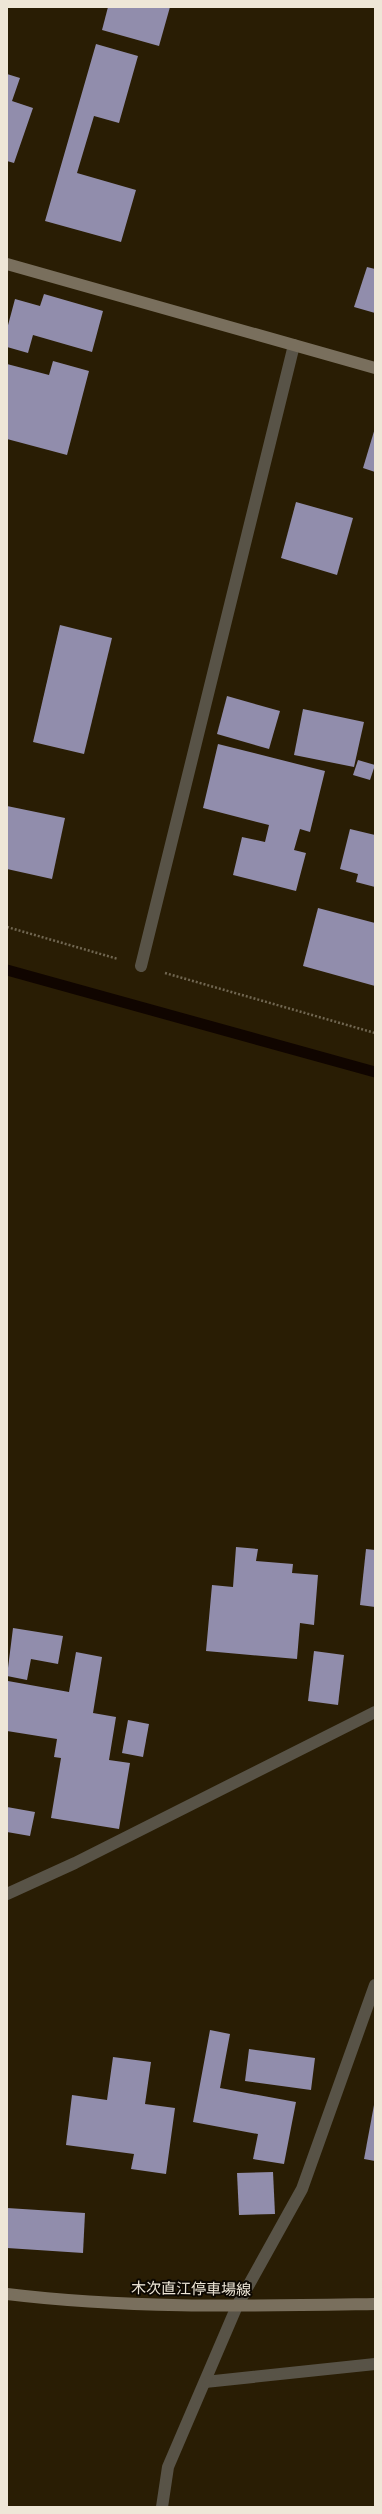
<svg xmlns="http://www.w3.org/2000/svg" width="382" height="2514" font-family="Signika,'Noto Sans JP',sans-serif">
<rect width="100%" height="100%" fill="#291d04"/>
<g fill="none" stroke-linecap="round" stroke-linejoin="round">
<path stroke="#100500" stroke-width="11" d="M7 970 375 1072"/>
</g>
<g fill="#918dac">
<path d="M108 7H170L159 46 102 30Z"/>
<path d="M96 44 138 56 119 123 94 116 77 173 136 190 121 242 45 221Z"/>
<path d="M7 74 20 78 12 101 33 108 14 163 7 161Z"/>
<path d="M367 267 375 269V313L354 307Z"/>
<path d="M44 294 103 311 92 352 33 335 28 353 7 347V329L15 299 40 306Z"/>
<path d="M53 361 89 371 67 455 7 439V364L49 375Z"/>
<path d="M375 428V472L363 468Z"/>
<path d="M296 502 353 518 337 575 281 558Z"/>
<path d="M60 625 112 638 84 754 33 742Z"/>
<path d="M227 696 280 711 269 749 217 734Z"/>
<path d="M303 709 364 722 354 767 294 755Z"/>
<path d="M218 744 325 771 310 832 300 829 294 850 306 853 296 891 233 875 242 837 265 842 269 825 203 808Z"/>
<path d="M358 760 375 765 370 780 353 775Z"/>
<path d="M7 806 65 818 52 879 7 869Z"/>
<path d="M350 829 375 835V887L356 882 358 874 340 869Z"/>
<path d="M318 908 375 923V986L303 966Z"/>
<path d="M236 1547 258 1549 256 1561 293 1564 292 1573 318 1575 314 1625 300 1623 297 1659 206 1651 212 1585 233 1587Z"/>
<path d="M366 1549 375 1550V1607L360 1605Z"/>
<path d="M13 1628 63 1636 58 1664 31 1659 27 1680 7 1676Z"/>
<path d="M314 1651 344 1655 338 1705 308 1701Z"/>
<path d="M76 1652 102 1657 93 1713 116 1717 109 1760 130 1763 119 1829 51 1818 61 1758 54 1757 57 1739 7 1731 8 1681 69 1692Z"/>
<path d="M128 1720 149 1724 143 1757 122 1753Z"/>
<path d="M7 1807 35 1812 30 1836 7 1832Z"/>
<path d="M210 2030 230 2034 220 2088 296 2102 284 2164 253 2159 258 2134 193 2122Z"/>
<path d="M249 2049 315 2058 311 2090 245 2081Z"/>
<path d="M113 2057 151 2062 145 2104 175 2108 166 2174 131 2169 134 2154 66 2145 72 2095 107 2100Z"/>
<path d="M374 2105H375V2161L364 2159Z"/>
<path d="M273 2172 275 2214 239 2215 237 2173Z"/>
<path d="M7 2208 85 2213 83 2253 7 2248Z"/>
</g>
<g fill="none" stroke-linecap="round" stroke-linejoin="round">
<g stroke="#706651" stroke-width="2.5" stroke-dasharray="2 2" stroke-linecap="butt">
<path d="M7 927 118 959"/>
<path d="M165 973 375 1033"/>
</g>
<path stroke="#585347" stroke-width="12" d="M205 2382 375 2364"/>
<g stroke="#585347" stroke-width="12">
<path d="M141 966 294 345"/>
<path d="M7 1894 75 1863 375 1712"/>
<path d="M162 2507 168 2467 237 2306 302 2189 375 1985"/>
</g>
<g stroke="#796f5d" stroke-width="12">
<path d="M7 264 375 368"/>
<path d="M7 2294C130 2309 252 2306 375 2304"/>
</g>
</g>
<g text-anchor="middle" stroke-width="4" stroke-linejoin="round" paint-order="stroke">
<g font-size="15" fill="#eee6d7" stroke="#0d0802">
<text transform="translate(191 2289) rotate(1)" y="5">木次直江停車場線</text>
</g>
</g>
<rect width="382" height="2514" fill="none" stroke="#eee6d7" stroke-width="16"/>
</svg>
